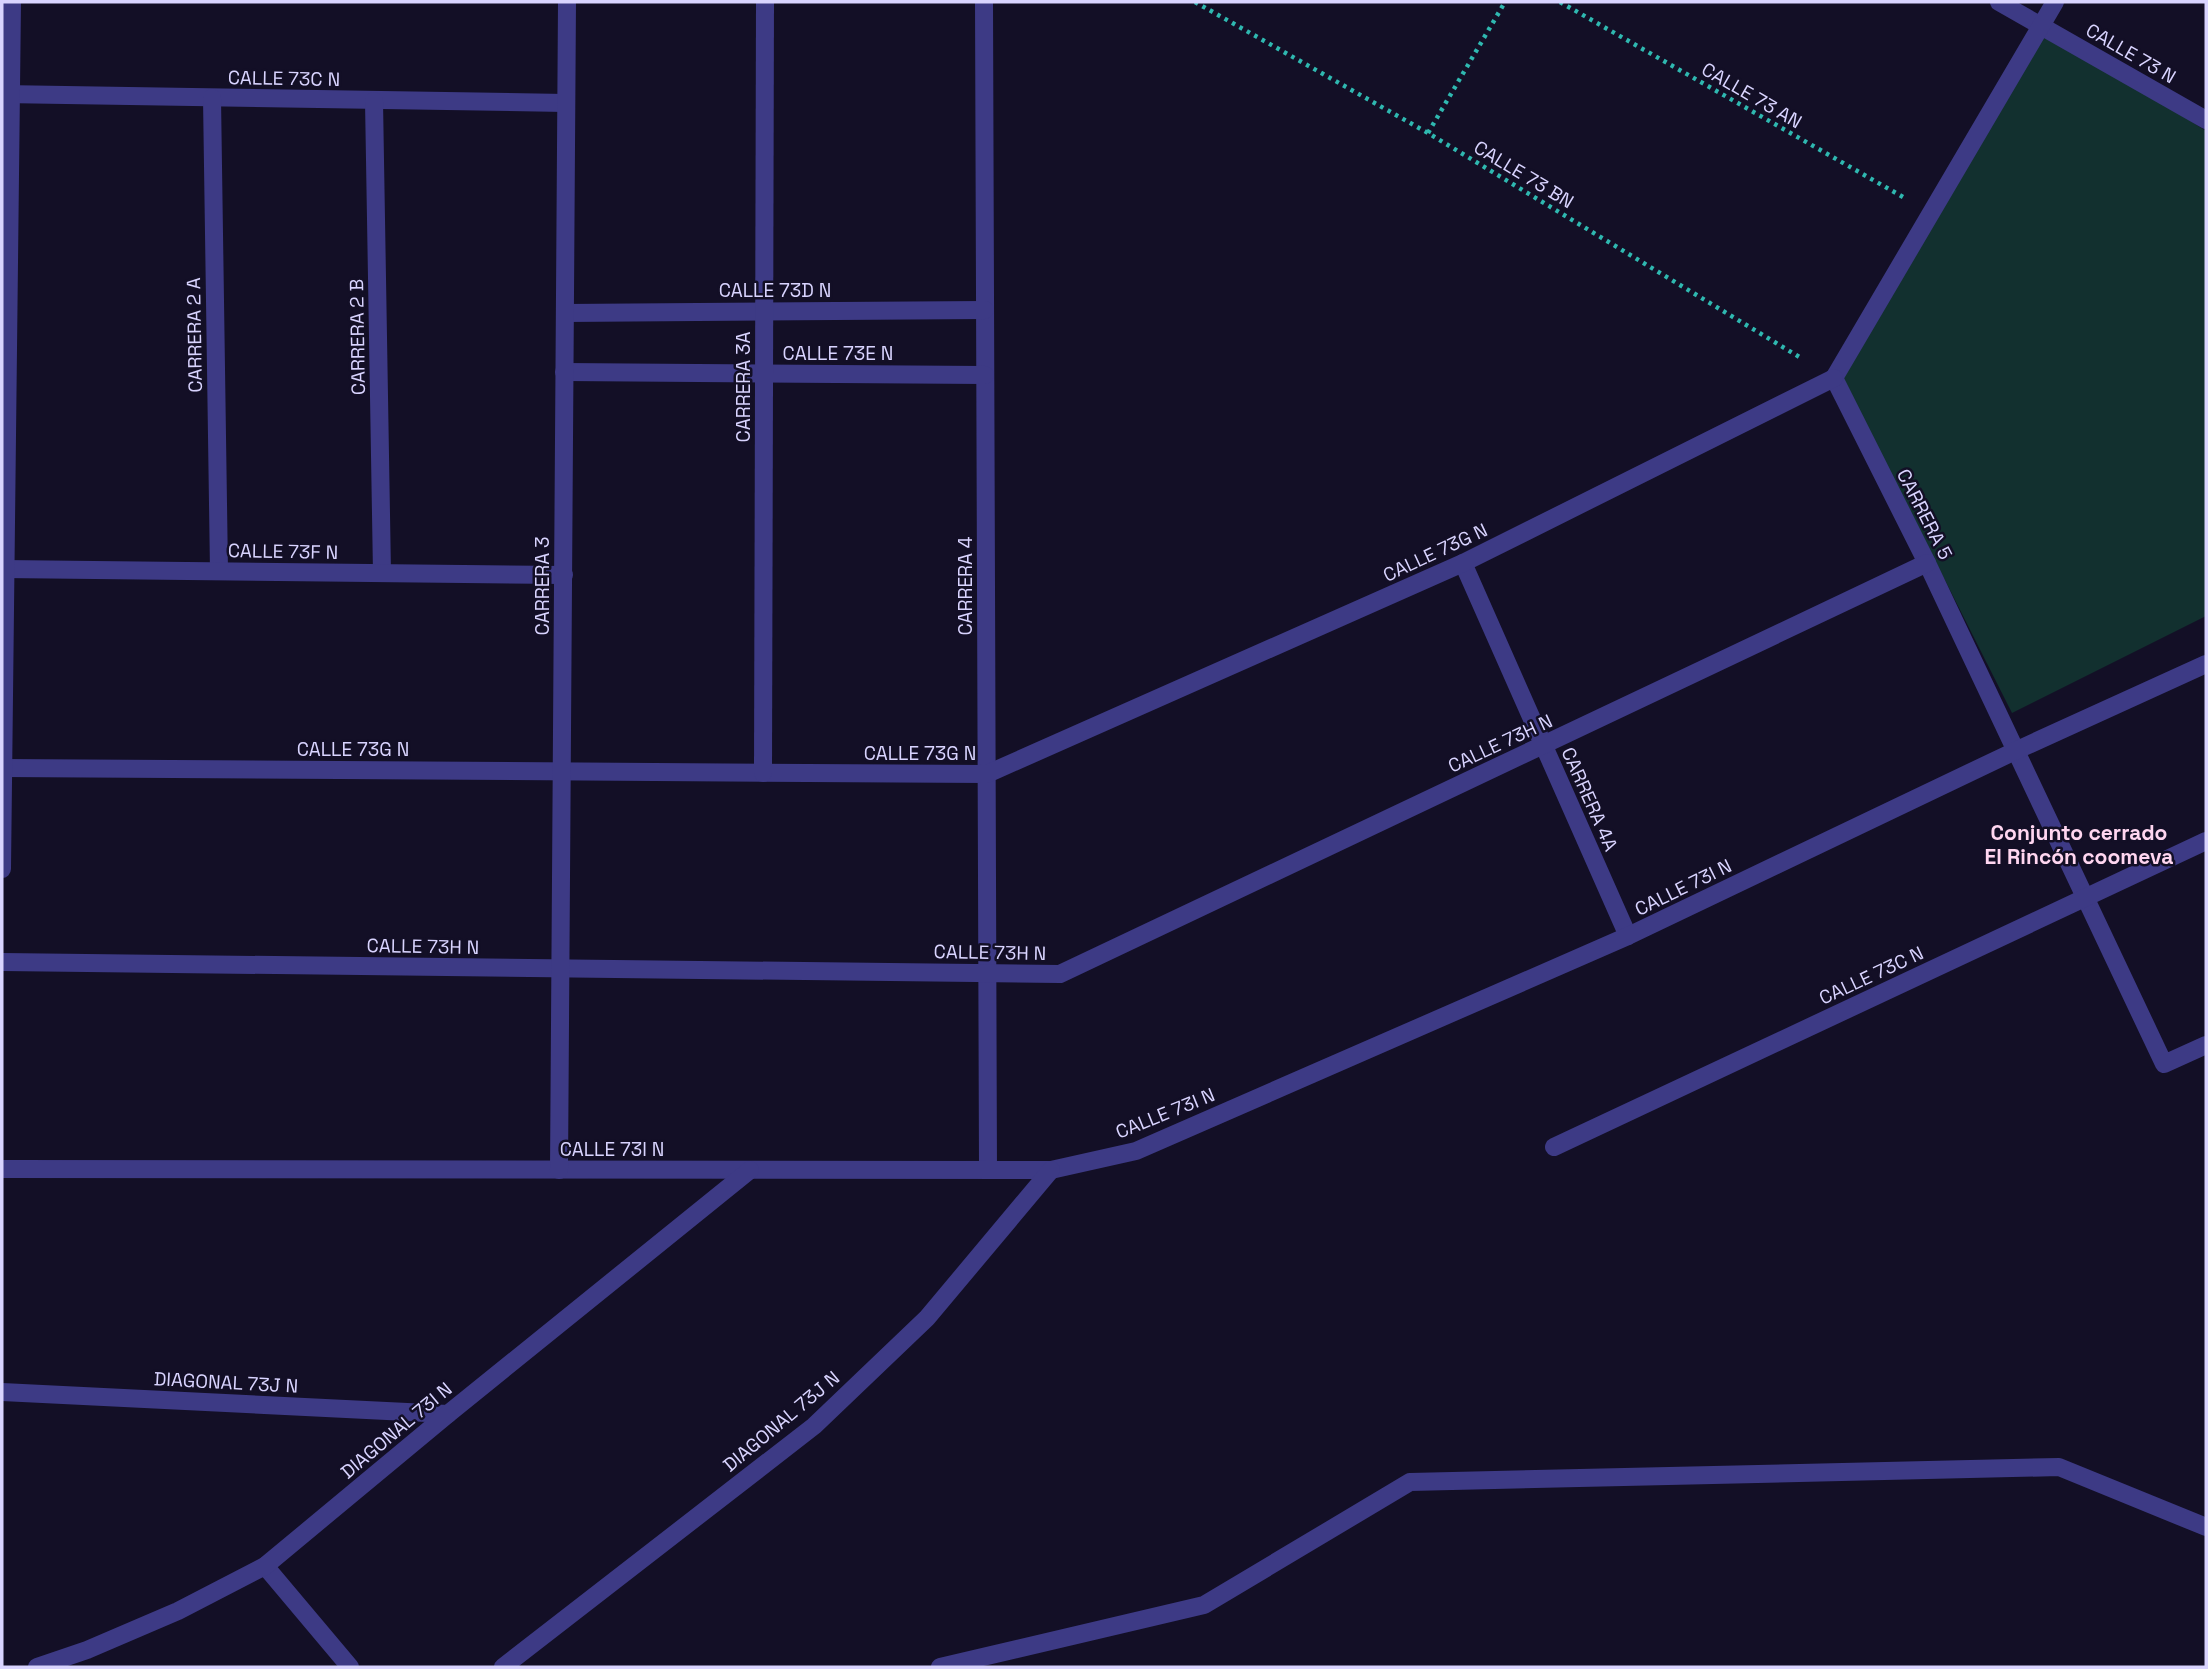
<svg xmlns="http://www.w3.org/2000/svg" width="2208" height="1669" font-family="'Space Grotesk',sans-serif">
<rect width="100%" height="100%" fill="#130f26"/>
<path fill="#12302f" d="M2041 25 2206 131V616L2012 713 1838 368Z"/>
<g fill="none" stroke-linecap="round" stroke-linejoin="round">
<g stroke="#2fb8b0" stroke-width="4.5" stroke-dasharray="3.5 5" stroke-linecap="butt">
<path d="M1195 2 1428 133 1801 358"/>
<path d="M1560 2 1903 197"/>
<path d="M1428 133 1505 2"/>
</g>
<g stroke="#3d3a85" stroke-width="18">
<path d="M984 2 988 1170"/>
<path d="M1999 2 2206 120"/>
<path d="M2 94 566 103"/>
<path d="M212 98 219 571"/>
<path d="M374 101 382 573"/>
<path d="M565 313 985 310"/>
<path d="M564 372 985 375"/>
<path d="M1834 378 1927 563 2164 1064 2206 1045"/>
<path d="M1834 378 2055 2"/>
<path d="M1463 563 1628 936"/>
<path d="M2 569 564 575"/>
<path d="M2 768 987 774 1463 563 1834 378"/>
<path d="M763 773 765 2"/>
<path d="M2 869 12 2"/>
<path d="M2 962 1060 974 1927 563"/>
<path d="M1554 1147 2206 841"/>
<path d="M2 1169 1051 1170 1136 1151 1628 936 2015 751 2206 664"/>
<path d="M559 1170 567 2"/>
<path d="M2 1392 448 1414"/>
<path d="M265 1566 350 1667"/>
<path d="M37 1667 87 1650 178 1611 265 1566 448 1414 750 1170"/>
<path d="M503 1667 814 1426 927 1318 1051 1170"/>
<path d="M940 1667 1204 1605 1410 1482 2059 1467 2206 1527"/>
</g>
</g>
<g text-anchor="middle" stroke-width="5" stroke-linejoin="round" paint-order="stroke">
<g font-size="19" fill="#d9d4ff" stroke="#130f26">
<text transform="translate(2131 53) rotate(30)" y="7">CALLE 73 N</text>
<text transform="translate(284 78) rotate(1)" y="7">CALLE 73C N</text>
<text transform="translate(1752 95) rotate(30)" y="7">CALLE 73 AN</text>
<text transform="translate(1524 174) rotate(31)" y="7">CALLE 73 BN</text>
<text x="775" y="297">CALLE 73D N</text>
<text transform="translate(194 335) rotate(-91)" y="7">CARRERA 2 A</text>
<text transform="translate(357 337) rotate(-91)" y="7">CARRERA 2 B</text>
<text x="838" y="360">CALLE 73E N</text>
<text transform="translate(743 387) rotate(-90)" y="7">CARRERA 3A</text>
<text transform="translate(1925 514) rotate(63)" y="7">CARRERA 5</text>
<text transform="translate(283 551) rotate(1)" y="7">CALLE 73F N</text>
<text transform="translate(1435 552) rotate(-25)" y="7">CALLE 73G N</text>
<text transform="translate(542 586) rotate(-90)" y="7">CARRERA 3</text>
<text transform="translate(965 586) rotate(-90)" y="7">CARRERA 4</text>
<text transform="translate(1500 743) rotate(-25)" y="7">CALLE 73H N</text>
<text x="353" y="756">CALLE 73G N</text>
<text x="920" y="760">CALLE 73G N</text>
<text transform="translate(1590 799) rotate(66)" y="7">CARRERA 4A</text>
<text transform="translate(1683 887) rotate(-26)" y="7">CALLE 73I N</text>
<text transform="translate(423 946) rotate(1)" y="7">CALLE 73H N</text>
<text transform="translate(990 952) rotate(1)" y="7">CALLE 73H N</text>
<text transform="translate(1871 975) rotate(-25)" y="7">CALLE 73C N</text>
<text transform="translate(1165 1113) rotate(-22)" y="7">CALLE 73I N</text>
<text x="612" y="1156">CALLE 73I N</text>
<text transform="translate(226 1382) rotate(3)" y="7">DIAGONAL 73J N</text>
<text transform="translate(781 1421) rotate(-40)" y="7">DIAGONAL 73J N</text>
<text transform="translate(396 1430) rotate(-40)" y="7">DIAGONAL 73I N</text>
</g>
<g font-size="21" font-weight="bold" fill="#ffd6f0" stroke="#130f26">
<text x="2079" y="840">Conjunto cerrado<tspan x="2079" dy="24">El Rincón coomeva</tspan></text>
</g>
</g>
<rect width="2208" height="1669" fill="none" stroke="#d9d4ff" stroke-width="7"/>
</svg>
